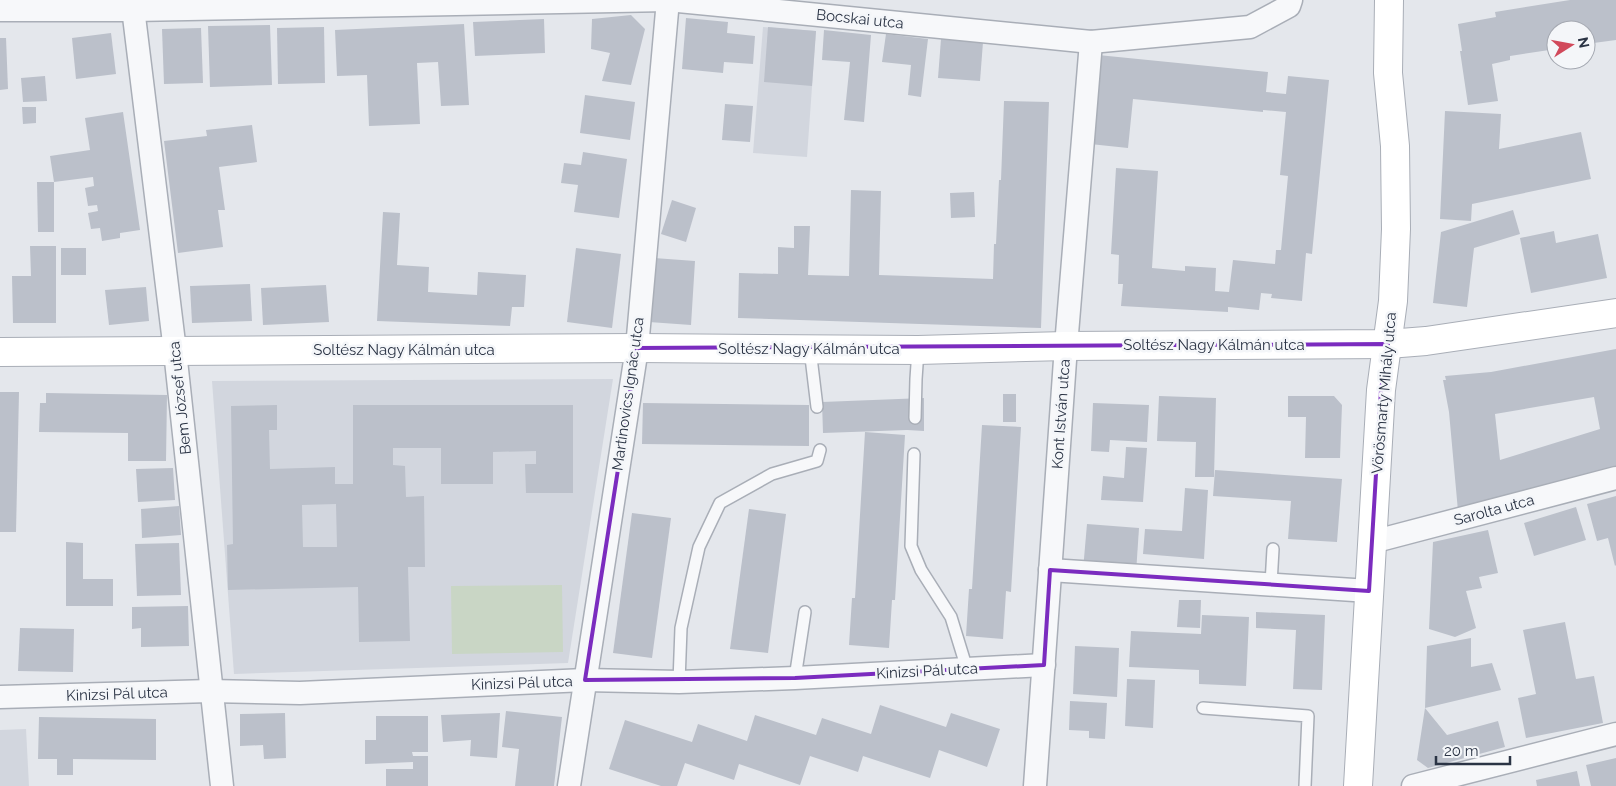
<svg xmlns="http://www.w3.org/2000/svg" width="1616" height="786" font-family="Raleway,sans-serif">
<rect width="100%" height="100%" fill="#e4e7ec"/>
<g fill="#d2d6de">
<path d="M763 27 816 31 807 157 753 153Z"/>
<path d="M613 379 568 663 234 674 212 381Z"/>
<path d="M26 729 29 786H0V730Z"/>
</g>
<path fill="#c9d6c5" d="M562 585 563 652 452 654 451 586Z"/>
<g fill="#bbc0ca" fill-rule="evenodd">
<path d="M1570 0H1616V40L1586 44V30H1556V49L1510 56V60L1492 64 1498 101 1468 105 1460 51H1462L1458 24 1496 17 1495 12Z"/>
<path d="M631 15 645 29 631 85 602 81 610 53 591 49 592 19Z"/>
<path d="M686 18 728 22 727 33 755 36 753 64 724 62 723 73 682 69Z"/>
<path d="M544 19 545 53 475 56 473 22Z"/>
<path d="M464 24 469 105 441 106 438 62 417 63 420 124 369 126 367 75 337 76 335 30Z"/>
<path d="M270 25 272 85 210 87 208 26Z"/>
<path d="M324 27 325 83 278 84 277 28Z"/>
<path d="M768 27 816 31 812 86 764 82Z"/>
<path d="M201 28 203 83 164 84 162 29Z"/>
<path d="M824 30 871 35 864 122 844 120 850 62 822 60Z"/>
<path d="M111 33 116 74 76 79 72 38Z"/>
<path d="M886 34 928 39 921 97 908 95 911 65 882 62Z"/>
<path d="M0 38H6L8 89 0 90Z"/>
<path d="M941 39 983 42 980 81 938 78Z"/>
<path d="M1098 55 1268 72 1266 92 1286 94 1288 76 1329 80 1312 254 1306 253 1302 301 1271 298 1272 294 1261 293 1259 310 1228 307V312L1121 306 1123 284H1118L1119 255 1111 254 1116 168 1158 171 1152 268 1185 271V266L1216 268 1215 291 1229 292 1233 260 1275 264 1276 250H1281L1288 176 1280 175 1286 112 1263 110V112L1133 99 1128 148 1090 144Z"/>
<path d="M45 76 47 101 23 102 21 78Z"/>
<path d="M585 95 635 102 630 140 580 133Z"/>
<path d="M1004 101 1049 102 1041 328 738 318 739 273 778 274V247L794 248V226H810L808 275 849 276 851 190 881 191 879 275 993 279 994 244H996L999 180H1001Z"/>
<path d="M725 104 753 106 750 142 722 140Z"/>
<path d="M22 107H36V123L23 124Z"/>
<path d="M1445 111 1501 114 1499 149 1581 132 1591 179 1472 204 1471 221 1440 219Z"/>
<path d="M123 112 140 230 120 233V238L102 241 100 228 91 229 88 213 98 211 97 205 88 206 85 188 94 186 93 177 54 182 50 156 90 150 85 118Z"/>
<path d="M252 125 257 162 219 167 225 210H218L223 247 178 253 164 141 207 136 206 130Z"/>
<path d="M583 152 627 159 619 218 574 212 578 185 561 183 564 163 581 165Z"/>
<path d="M37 182H54V232H38Z"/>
<path d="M974 192 975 217 951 218 950 193Z"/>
<path d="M672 200 696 208 686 242 661 234Z"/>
<path d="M1513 210 1520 234 1474 248 1467 307 1433 303 1441 232Z"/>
<path d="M383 212 400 213 397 265 429 267 428 292 477 295 478 272 526 275 524 307H512L510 326 377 321Z"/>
<path d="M1554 231 1556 243 1598 234 1607 278 1531 293 1520 238Z"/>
<path d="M30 246H56V323H13L12 276H31Z"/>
<rect x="61" y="248" width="25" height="27"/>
<path d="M576 248 621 254 612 328 567 322Z"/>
<path d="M654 258 695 261 691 325 649 322Z"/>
<path d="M250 284 252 321 192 323 190 286Z"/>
<path d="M326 285 329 322 263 325 261 288Z"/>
<path d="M146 287 149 321 109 325 105 290Z"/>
<path d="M1616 349V470L1458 511 1449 412 1443 380H1446L1445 376 1491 372ZM1594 397 1600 429 1500 460 1495 414Z"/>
<path d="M0 392H19L16 532H0Z"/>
<path d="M46 393 167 395 166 461H128V433L39 432 40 403H46Z"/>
<rect x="1003" y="394" width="13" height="28"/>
<path d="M1159 396 1216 398 1214 477H1195L1196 442 1157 441Z"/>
<path d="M1288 396H1334L1342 405 1340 458H1305L1306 417H1288Z"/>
<path d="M924 398V431L907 430 823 433 822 402Z"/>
<path d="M643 403 809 405V446L642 444Z"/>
<path d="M1093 403 1149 405 1147 442 1110 440 1109 452 1091 451Z"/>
<path d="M277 405V430H269L270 469 335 467V484H353V405H573V493H526L525 464H536V451L493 452V484H441V448H393V465L405 466 406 497 424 496 425 567H408L410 641 359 642 358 587 228 590 227 545 233 544 231 406ZM336 504 337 547H303L302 505Z"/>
<path d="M982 425 1021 427 1011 592 1006 591 1003 639 966 636 969 589H972Z"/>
<path d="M865 432 905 435 895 600H892L889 648 849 645 852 598H855Z"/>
<path d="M1126 447 1147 448 1143 502 1101 500 1103 476 1124 478Z"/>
<path d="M173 468 175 500 138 502 136 469Z"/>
<path d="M1215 470 1342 479 1337 542 1288 539 1291 501 1213 496Z"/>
<path d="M1185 488 1208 490 1204 559 1143 554 1145 529 1182 531Z"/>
<path d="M1616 496V565L1615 566 1608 538 1597 541 1587 504Z"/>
<path d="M179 506 181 535 142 538 141 509Z"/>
<path d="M1576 507 1586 540 1534 556 1524 523Z"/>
<path d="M749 509 786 514 768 653 730 649Z"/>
<path d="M632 513 671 518 652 658 613 653Z"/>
<path d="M1087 524 1139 528 1136 573 1083 570Z"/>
<path d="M1488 530 1498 573 1479 577 1482 588 1466 591 1476 628 1455 637 1429 629 1433 542Z"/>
<path d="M66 542 83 543V579H113V606H66Z"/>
<path d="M179 543 181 595 137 596 135 544Z"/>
<path d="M1179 600H1201L1200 628 1177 627Z"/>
<path d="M188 606 189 646 141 647V628L132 629V607Z"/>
<path d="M1256 612 1325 615 1322 690 1293 689 1296 630 1256 628Z"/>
<path d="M1202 615 1249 617 1246 686 1199 684V670L1129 667 1131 631 1201 634Z"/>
<path d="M1565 622 1576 679 1594 676 1603 723 1526 738 1518 698 1536 694 1523 630Z"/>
<path d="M20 628 74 629 73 672 18 671Z"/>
<path d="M1471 638V667L1492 663 1501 690 1425 708 1427 646Z"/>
<path d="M1075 646 1119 648 1117 697 1073 694Z"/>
<path d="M1127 679 1155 680 1153 728 1125 726Z"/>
<path d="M1070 701 1107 703 1105 739 1089 738V731L1069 730Z"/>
<path d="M880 705 946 727 951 713 1000 729 987 767 939 750 930 778 863 756 858 772 810 756 800 785 739 764 734 780 685 763 677 786H661L609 769 625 720 692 742 698 724 747 741 755 715 816 735 822 718 871 734Z"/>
<path d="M1425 708 1447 735 1498 721 1505 747 1428 768 1417 760Z"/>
<path d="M506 711 562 717 554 786H515L519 749 502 747Z"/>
<path d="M285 713 286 758 264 759 263 745 240 746V714Z"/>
<path d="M500 713 497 758 470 756 471 740 443 742 441 715Z"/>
<path d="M376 716H428V752H412L413 756H428V786H386V769H413V762L365 764V740H376Z"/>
<path d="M39 717 156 719V760L73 759V775H57V759H38Z"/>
<path d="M1616 758V786H1591L1586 765Z"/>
<path d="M1577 771 1580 786H1537L1536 780Z"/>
</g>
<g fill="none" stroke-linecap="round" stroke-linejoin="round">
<g stroke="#a9aeb7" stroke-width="14">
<g id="lane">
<path d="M810 349 817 407"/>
<path d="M915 418 916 379 918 350"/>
<path d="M914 454 911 546 921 570 951 617 967 669"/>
<path d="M1271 584 1273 549"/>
<path d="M795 678 805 612"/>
<path d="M679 682 681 628 699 547 720 503 772 474 817 461 820 450"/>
<path d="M1203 708 1308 716 1305 786"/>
</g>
</g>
<g stroke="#a9aeb7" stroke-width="25">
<g id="street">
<path d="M132 0 175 351 222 786"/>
<path d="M0 10H133L668 0 1091 42 1250 27 1289 6 1291 0"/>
<path d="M1372 542 1616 478"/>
<path d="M1050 570 1369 591"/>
<path d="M0 697 210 691 300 693 585 680 679 682 795 678 1044 665"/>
<path d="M569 786 637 348 668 0"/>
<path d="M1035 786 1066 346 1091 42"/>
<path d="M1413 786 1616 734"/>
</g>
</g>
<g stroke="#a9aeb7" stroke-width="30">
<g id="secondary">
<path d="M0 352 637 348 918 350 1066 346 1388 344 1426 341 1616 313"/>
<path d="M1358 786 1381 390 1393 301 1396 229 1395 146 1388 73 1389 0"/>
</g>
</g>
<use href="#lane" stroke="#f7f8fa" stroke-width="11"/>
<use href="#street" stroke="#f7f8fa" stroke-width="22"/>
<use href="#secondary" stroke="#fff" stroke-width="28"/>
</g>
<path fill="none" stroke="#7b2cbf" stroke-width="4" stroke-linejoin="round" d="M1388 344 1381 390 1369 591 1050 570 1044 665 795 678 585 680 637 348Z"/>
<g text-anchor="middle" stroke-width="5" stroke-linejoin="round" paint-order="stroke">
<g font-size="15" fill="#2b3445" stroke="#f4f6f9">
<text transform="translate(860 19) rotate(6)" y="5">Bocskai utca</text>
<text x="1214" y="350">Soltész Nagy Kálmán utca</text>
<text x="809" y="354">Soltész Nagy Kálmán utca</text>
<text x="404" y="355">Soltész Nagy Kálmán utca</text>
<text transform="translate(1384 393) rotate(-85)" y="5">Vörösmarty Mihály utca</text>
<text transform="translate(628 394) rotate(-82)" y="5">Martinovics Ignác utca</text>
<text transform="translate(180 398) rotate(-96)" y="5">Bem József utca</text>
<text transform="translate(1061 414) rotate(-86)" y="5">Kont István utca</text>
<text transform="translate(1494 510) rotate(-15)" y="5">Sarolta utca</text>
<text transform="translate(927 671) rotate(-3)" y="5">Kinizsi Pál utca</text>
<text transform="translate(522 683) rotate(-2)" y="5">Kinizsi Pál utca</text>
<text transform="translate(117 694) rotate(-2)" y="5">Kinizsi Pál utca</text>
</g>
</g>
<g transform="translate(1571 45) rotate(79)"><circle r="24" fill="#f4f6f9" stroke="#a4a8b1"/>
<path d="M0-4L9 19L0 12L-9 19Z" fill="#d1495b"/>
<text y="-8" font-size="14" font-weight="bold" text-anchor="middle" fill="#2b3445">N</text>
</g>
<path d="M1436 756v8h74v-8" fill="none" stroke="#2b3445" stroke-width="2.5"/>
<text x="1444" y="756" font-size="15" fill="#2b3445" stroke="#f4f6f9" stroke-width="4" paint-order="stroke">20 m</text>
</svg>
